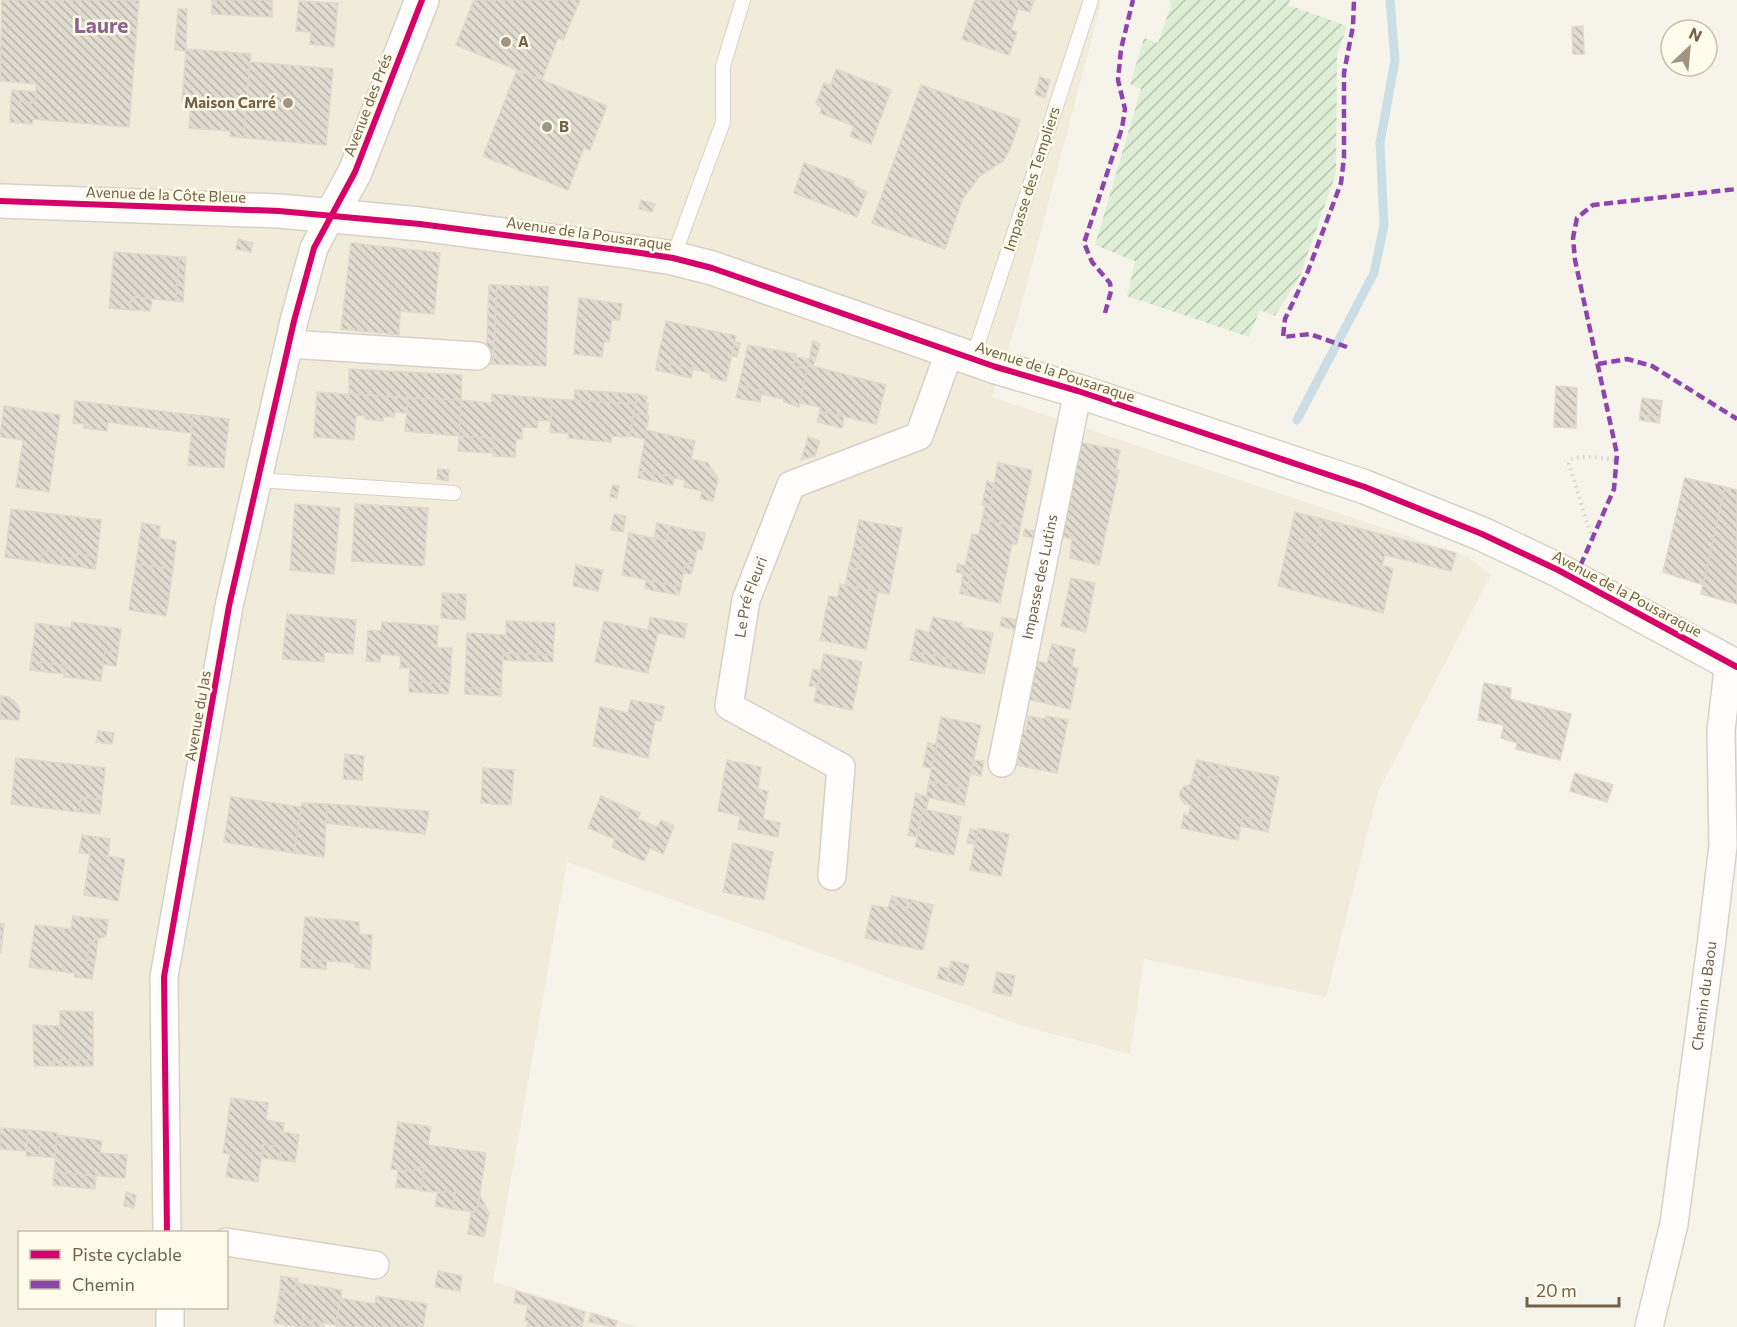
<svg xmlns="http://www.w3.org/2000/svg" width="1737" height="1327" font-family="Commissioner,sans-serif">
<defs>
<pattern id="garden-furrows" width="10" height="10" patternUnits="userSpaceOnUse" patternTransform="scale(1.5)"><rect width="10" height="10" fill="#deeed5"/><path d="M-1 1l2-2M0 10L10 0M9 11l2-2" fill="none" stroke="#b8c4af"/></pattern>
<pattern id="building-back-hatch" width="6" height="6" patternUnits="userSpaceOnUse" patternTransform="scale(1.5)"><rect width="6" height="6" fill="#e0dbcf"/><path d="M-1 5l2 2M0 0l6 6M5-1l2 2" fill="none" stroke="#bab5aa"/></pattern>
</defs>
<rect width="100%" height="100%" fill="#f6f4ea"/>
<path fill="#f1ecda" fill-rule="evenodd" d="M0 0H1102L1018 318 992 397 1467 556 1491 575 1378 792 1326 997 1144 959 1130 1054 1026 1027 567 862 493 1281 637 1327H0ZM20 1232H226V1308H20Z"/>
<path fill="url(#garden-furrows)" d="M1170 0H1290L1288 5 1347 26 1337 55 1336 173 1300 276 1275 316 1260 310 1249 337 1127 296 1135 261 1095 245 1141 89 1130 84 1144 38 1158 43 1171 5Z"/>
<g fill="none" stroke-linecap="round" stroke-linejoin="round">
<path stroke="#cbdee6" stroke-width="9" d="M1297 420 1374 273 1384 225 1380 143 1395 60 1390 0"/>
</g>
<g fill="url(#building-back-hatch)" stroke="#dfd8cc" stroke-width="1.5">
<path d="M2 0H139L129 127 33 119 32 124 10 122 11 100 35 103 36 84 0 81Z"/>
<path d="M212 0H272V17L212 14Z"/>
<path d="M474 0H580L563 40 558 38 542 80 456 45Z"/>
<path d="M975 0H1034L1030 12 1018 9 1011 30 1017 32 1009 55 962 39Z"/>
<path d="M299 1 338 3 334 47 310 44 311 32 296 31Z"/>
<path d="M178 9H187L186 51 175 50Z"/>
<path d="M1583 26 1584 54H1573L1572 27Z"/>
<path d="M186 49 251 54 244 138 230 136V131L189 128 191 101H182Z"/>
<path d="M250 62 333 69 326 145 244 138Z"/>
<path d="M836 69 891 90 871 144 850 136 854 126 820 113 822 108 816 104 824 83 831 85Z"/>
<path d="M517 70 607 106 590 150 584 148 568 190 483 156Z"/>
<path d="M1040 77 1050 80 1045 98 1035 94Z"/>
<path d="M921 85 1020 120 1010 149 1003 161 980 176 963 198 945 249 872 223Z"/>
<path d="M12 90 36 92 35 103 11 100Z"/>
<path d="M804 163 854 181 853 185 867 192 857 217 794 193Z"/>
<path d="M641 200 655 204 652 212 639 209Z"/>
<path d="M238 239 253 243 251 252 236 249Z"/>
<path d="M351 243 440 253 434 314 400 311 399 335 341 329Z"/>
<path d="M114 252 179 257 176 301 131 297 130 310 109 308Z"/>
<path d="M179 257H186L183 302 176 301Z"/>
<path d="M489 285H497L493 364H486Z"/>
<path d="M497 285 548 287 546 366 493 364Z"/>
<path d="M131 297 152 299 150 311 130 310Z"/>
<path d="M579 298 622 304 620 320H612L609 342H604L602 357 574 354Z"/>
<path d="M666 321 736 336 726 381 711 378V373L657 362Z"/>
<path d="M813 341 820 344 813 367 808 365Z"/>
<path d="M735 342 740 343 737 357 732 356Z"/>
<path d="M748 345 796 354 793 366 807 369 799 407 784 402V399L761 394 762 391 739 385Z"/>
<path d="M796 357 809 359 807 369 793 366Z"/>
<path d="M657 362 693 368 691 378 656 370Z"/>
<path d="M808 365 886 385 876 424 820 411V407L800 403Z"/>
<path d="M349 369 462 375 461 401 349 394Z"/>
<path d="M739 385 762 391 760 402 736 398Z"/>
<path d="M1556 386 1577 388 1576 428 1554 427Z"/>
<path d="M575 390 638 394 636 404 574 400Z"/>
<path d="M317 392 408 398 407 413 395 412 394 417 383 416V421L365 419 366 416 356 415 354 440 314 437Z"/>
<path d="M492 394 552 399 550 421 538 420 537 428 522 427V439H516L515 457 493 456 494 438 459 436 461 400 491 403Z"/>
<path d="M638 394 647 397 646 404 636 402Z"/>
<path d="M408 398 461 400 459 436 405 431Z"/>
<path d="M1642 398 1662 401 1660 417 1640 415Z"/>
<path d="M552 399 636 404 629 437 612 436 611 442 568 438 569 433 550 432Z"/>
<path d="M75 401 159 411 158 429 108 422 107 431 84 428V424L73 423Z"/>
<path d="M636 402 648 404 647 416 634 413Z"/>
<path d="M4 406 60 415 49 492 16 487 23 440 0 437Z"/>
<path d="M159 411 193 415 191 433 158 429Z"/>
<path d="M820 411 844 417 842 428 817 422Z"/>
<path d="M634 413 649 416 646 430 695 441 691 459 708 463 718 479 713 501 700 499 702 491 684 487 685 480 639 471 645 439 630 436Z"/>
<path d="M193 415 229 419 224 468 188 465Z"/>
<path d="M1640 415 1660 417 1659 423 1640 420Z"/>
<path d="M459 436 494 438 493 453 458 451Z"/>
<path d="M808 437 820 441 815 456 801 460Z"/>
<path d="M1077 442 1120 450 1116 469 1119 470 1099 565 1070 558 1072 539 1057 536Z"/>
<path d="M998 463 1032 470 1020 528 982 519 985 506H990Z"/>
<path d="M438 469 449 470 448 481 437 479Z"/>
<path d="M639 471 674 477 673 485 638 478Z"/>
<path d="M1685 478 1725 487 1704 585 1663 572Z"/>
<path d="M987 481 994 483 990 506 982 505Z"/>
<path d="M613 485 619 486 617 498 610 497Z"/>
<path d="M1725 487 1737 490V604L1701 594Z"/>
<path d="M295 504 340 508 334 574 290 570Z"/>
<path d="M355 504 428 508 424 566 352 561Z"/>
<path d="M11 509 101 520 97 557 77 554V559L55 557 56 552 42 551 41 562 5 557Z"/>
<path d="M1295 512 1322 519 1316 545 1290 534Z"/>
<path d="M614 514 626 516 623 532 611 530Z"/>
<path d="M982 519 1020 528 1017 544H1012L1000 603 966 595 972 568 965 566 972 534 979 535Z"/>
<path d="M1322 519 1456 553 1451 571 1385 555 1382 565 1393 569 1383 613 1278 586 1290 534 1316 545Z"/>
<path d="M859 520 902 528 889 594 845 585 849 567 857 569 862 547 854 546Z"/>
<path d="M142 523 160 526 159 538 176 541 173 569 136 564Z"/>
<path d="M657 523 670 526 667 541 654 538Z"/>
<path d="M670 526 705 533 702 550 697 549 694 564 685 563 681 587 622 575 629 533 667 541Z"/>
<path d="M1025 529 1038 532 1036 538 1023 536Z"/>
<path d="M854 546 862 547 857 569 849 567Z"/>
<path d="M42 551 56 552 55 557 77 559V554L97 557 95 569 41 562Z"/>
<path d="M685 563 694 564 691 574 684 573Z"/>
<path d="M136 564 173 569 166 616 129 610Z"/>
<path d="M958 564 972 568 966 595 960 594 963 574 956 572Z"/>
<path d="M576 565 603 570 598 591 573 586Z"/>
<path d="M1071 578 1095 583 1086 632 1061 626Z"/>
<path d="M646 580 681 587 679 595 645 589Z"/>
<path d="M840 584 878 592 866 649 820 640 829 596 838 597Z"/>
<path d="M442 593 466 594V601L442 600Z"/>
<path d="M442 600 466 601 465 620 441 618Z"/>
<path d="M287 614 356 620 353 654 324 652V662L282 659Z"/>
<path d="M650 617 687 624 684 638 658 633 648 673 595 662 604 621 648 630Z"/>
<path d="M933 617 962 623V627L993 633 984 674 950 668 952 659 912 651 916 629 929 633Z"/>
<path d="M1002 617 1020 621 1018 630 1000 626Z"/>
<path d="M506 621 555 623 553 655 503 653 501 689 465 688 467 633 506 635Z"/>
<path d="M72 622 121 629 118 652 105 651 101 681 64 677 66 666 31 661 36 623 71 628Z"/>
<path d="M382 622 438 626 437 648H452L450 684 409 682 410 668H400L401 656 381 654 380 662 366 661 368 630 381 631Z"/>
<path d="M1052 644 1075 649 1072 667 1078 668 1070 709 1023 698 1031 660 1047 663Z"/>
<path d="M105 651 118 652 116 666 103 664Z"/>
<path d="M912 651 952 659 950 668 910 660Z"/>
<path d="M503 653 553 655V662L503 660Z"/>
<path d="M824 654 862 662 852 710 814 702Z"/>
<path d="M31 661 66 666 65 674 30 670Z"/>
<path d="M813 669 821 671 817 687 809 686Z"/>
<path d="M409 682 450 684 448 694 409 692Z"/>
<path d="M1484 683 1511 688 1510 699 1571 714 1560 760 1516 749 1517 743 1501 738 1504 725 1478 720Z"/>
<path d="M465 688 501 689V696L465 694Z"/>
<path d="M1 696 9 697 16 703 20 711 19 720 0 719Z"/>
<path d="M631 700 664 706 661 721 655 720 648 758 593 746 600 707 628 713Z"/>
<path d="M1028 716 1045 719 1046 716 1068 720 1057 773 1011 764 1017 730 1026 731Z"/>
<path d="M941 717 981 725 967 790 929 781Z"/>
<path d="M98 731 114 733 112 744 96 742Z"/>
<path d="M928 743 937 745 931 769 923 766Z"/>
<path d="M345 754 364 756 362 780 343 779Z"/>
<path d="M16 758 105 768 102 800 81 797 79 812 11 804Z"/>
<path d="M727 760 761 767 758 789 768 791 763 819 780 823 778 837 738 829 740 816 718 811Z"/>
<path d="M974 760 984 761 981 776 971 774Z"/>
<path d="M1197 760 1220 765 1217 779 1193 774Z"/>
<path d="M1220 765 1279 777 1270 822 1243 817 1238 840 1181 828 1184 814 1188 817 1191 805 1185 804 1180 797V792L1183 787 1191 784 1193 774 1217 779Z"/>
<path d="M483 768 514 770 511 805 481 803Z"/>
<path d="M1575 773 1613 785 1607 802 1570 791Z"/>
<path d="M929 781 967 790 964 805 926 797Z"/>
<path d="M916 793 929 798 926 810 923 809 916 837 908 835Z"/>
<path d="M601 796 628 808 625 812 638 819 657 827 661 820 674 826 663 854 650 848 644 861 612 847 615 839 588 828Z"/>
<path d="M81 797 102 800 100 814 79 812Z"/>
<path d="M231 797 301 807 294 853 224 842Z"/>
<path d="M302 803 327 804 324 857 294 853Z"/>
<path d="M327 804 429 811 425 834 326 823Z"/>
<path d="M628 808 640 813 638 819 625 812Z"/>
<path d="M923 809 961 817 954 855 915 847Z"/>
<path d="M1243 817 1270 822 1268 832 1241 826Z"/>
<path d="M978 828 1009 834 1001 876 970 870Z"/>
<path d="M970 829 978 831 975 844 967 843Z"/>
<path d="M82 835 110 839 108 856 125 859 118 901 84 895 90 854 79 853Z"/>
<path d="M733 843 773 852 764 900 723 892Z"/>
<path d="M892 896 912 900 910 908 890 903Z"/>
<path d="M912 900 933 905 923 950 865 938 872 905 888 908 890 903 910 908Z"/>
<path d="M73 916 108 920 106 936 90 942 87 960 95 961 92 979 75 977 74 973 29 967 35 925 71 929Z"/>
<path d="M305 917 359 922V934L372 935 370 969 355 967V963L301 959Z"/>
<path d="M0 923 4 924 1 953H0Z"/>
<path d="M98 939 95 961 87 960 90 942Z"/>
<path d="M301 959 327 961 326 969 301 967Z"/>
<path d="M951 961 969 965 963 985 947 981Z"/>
<path d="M940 967 950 969 947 981 937 978Z"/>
<path d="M997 972 1015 976 1011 996 993 992Z"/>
<path d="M60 1011 93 1012V1060H54L55 1066H34L33 1025 60 1026Z"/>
<path d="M54 1060H93V1066H55Z"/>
<path d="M231 1098 268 1103 266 1120 284 1123 283 1132 299 1135 295 1162 280 1160 281 1147 263 1145 258 1182 226 1177 230 1154 223 1153Z"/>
<path d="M398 1122 431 1127 428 1145 486 1153 477 1212 452 1209 455 1193 421 1191 424 1168 415 1167 414 1172 391 1169Z"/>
<path d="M0 1128 28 1130 26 1151 0 1149Z"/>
<path d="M28 1130 41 1131 39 1156H26Z"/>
<path d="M41 1131 57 1133 55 1158 39 1156Z"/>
<path d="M57 1135 102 1141 100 1153 127 1155 125 1178 54 1172Z"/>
<path d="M263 1145 281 1147 280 1160 262 1158Z"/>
<path d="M415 1167 424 1168 421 1190 396 1187 398 1170 414 1172Z"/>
<path d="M54 1172 96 1176 95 1189 53 1185Z"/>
<path d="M438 1191 455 1193 452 1209 435 1206Z"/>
<path d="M126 1192 136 1195 134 1208 124 1206Z"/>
<path d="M480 1196 489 1213 484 1237 468 1234 471 1212H477Z"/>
<path d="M438 1271 462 1276 460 1291 435 1287Z"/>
<path d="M281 1276 298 1279 295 1294 280 1291Z"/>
<path d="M296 1283 342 1290 336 1325 303 1319 302 1327 274 1323 280 1291 295 1294Z"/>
<path d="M516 1291 585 1312 582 1327H527L528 1321 525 1320 528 1305 514 1303Z"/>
<path d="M376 1296 427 1304 423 1327H336L340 1298 375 1304Z"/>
<path d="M591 1313 617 1321 615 1327 589 1322Z"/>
<path d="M303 1319 324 1323 323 1327H302Z"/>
</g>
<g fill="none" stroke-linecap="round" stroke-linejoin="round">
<g stroke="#d5d1c8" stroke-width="16">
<g id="lane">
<path d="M673 258 723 122V66L743 0"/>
<path d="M973 358 1091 0"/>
<path d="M257 480 454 493"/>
</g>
</g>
<g stroke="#d5d1c8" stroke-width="30">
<g id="street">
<path d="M289 344 477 356"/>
<path id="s1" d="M1002 763 1078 391"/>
<path id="s2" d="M832 876 841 767 729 706 746 600 791 485 919 436 950 350"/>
<path d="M167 1232 164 977 229 606 294 321 314 248 331 216"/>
<path d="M226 1242 375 1265"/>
<path d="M170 1308V1327"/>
<path id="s3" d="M1649 1327 1674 1224 1711 946 1723 846 1721 730 1729 662"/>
</g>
</g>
<g stroke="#d6d1c8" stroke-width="36">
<g id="secondary">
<path d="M0 201 279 211 420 224 634 252 673 258 712 268 996 367 1078 391 1365 487 1482 534 1558 570 1737 667"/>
<path d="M331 216 355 172 422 0"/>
</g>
</g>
<path stroke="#d9d4ce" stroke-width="4" stroke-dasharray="1.5 4.5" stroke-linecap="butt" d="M1592 539 1569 464 1570 460C1584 454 1602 458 1617 460"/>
<use href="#lane" stroke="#fefdfc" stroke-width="14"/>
<use href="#street" stroke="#fefdfc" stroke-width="27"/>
<use href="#secondary" stroke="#fefdfc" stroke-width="33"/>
<g stroke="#8e44ad" stroke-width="4.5" stroke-dasharray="9 4.5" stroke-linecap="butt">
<path d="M1105 313 1111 291 1110 283 1092 262 1084 243 1122 128 1125 109 1118 80 1121 49 1133 0"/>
<path d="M1347 347 1310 334 1283 337 1285 319 1308 271 1341 183 1344 158V73L1353 26 1354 0"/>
<path d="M1598 364 1627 359 1652 366 1737 419"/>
<path d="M1575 578 1614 489 1617 454 1575 260 1573 238 1577 218 1593 205 1737 189"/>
</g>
<g stroke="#fefbea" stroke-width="10">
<g id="cycleway">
<path d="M0 201 279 211 420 224 634 252 673 258 712 268 996 367 1078 391 1365 487 1482 534 1558 570 1737 667"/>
<path d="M167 1232 164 977 229 606 294 321 314 248 355 172 422 0"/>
</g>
</g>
<use href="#cycleway" stroke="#d6006c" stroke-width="6"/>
</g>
<g fill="#a19582" stroke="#fefbea" stroke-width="2">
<circle cx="506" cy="42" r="6"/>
<circle cx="288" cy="103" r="6"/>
<circle cx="547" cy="127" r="6"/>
</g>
<g text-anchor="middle" stroke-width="5" stroke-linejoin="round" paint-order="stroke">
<g font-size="15" font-weight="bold" fill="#73624a" stroke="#fefbea" text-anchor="start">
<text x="518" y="47">A</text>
<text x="276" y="108" text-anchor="end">Maison Carré</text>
<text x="559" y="132">B</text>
</g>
<g font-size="15" fill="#73624a" stroke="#fefbea">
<text transform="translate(368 105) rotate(-69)" y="5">Avenue des Prés</text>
<text transform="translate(1032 179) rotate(-72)" y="5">Impasse des Templiers</text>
<text transform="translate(166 195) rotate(2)" y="5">Avenue de la Côte Bleue</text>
<text transform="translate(589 234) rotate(8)" y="5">Avenue de la Pousaraque</text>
<text transform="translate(1055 372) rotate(18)" y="5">Avenue de la Pousaraque</text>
<text dy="5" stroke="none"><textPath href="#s1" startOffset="190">Impasse des Lutins</textPath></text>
<text transform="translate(1627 594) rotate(28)" y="5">Avenue de la Pousaraque</text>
<text dy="5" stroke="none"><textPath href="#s2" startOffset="348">Le Pré Fleuri</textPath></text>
<text transform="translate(198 716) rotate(-80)" y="5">Avenue du Jas</text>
<text dy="5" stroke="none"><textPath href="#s3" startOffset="336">Chemin du Baou</textPath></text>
</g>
<g font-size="21" font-weight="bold" fill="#8b6290" stroke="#fefbea">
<text x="101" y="33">Laure</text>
</g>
</g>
<rect x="18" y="1231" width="210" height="78" fill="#fefbea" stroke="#c6beaa" stroke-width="1.5"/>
<rect x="30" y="1250" width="30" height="9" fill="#d6006c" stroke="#c6beaa" stroke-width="1.5"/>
<text x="72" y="1261" font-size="18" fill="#73624a">Piste cyclable</text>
<rect x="30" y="1280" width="30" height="9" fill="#8e44ad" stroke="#c6beaa" stroke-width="1.5"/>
<text x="72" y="1291" font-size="18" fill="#73624a">Chemin</text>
<g transform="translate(1689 48) rotate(26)"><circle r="28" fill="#fefbea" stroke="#c6beaa" stroke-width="1.5"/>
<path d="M0-4.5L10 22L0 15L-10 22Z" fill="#a19582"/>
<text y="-9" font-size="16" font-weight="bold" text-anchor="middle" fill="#73624a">N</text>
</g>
<path d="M1527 1297v9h92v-9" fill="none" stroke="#73624a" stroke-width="3"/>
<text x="1536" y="1297" font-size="18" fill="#73624a" stroke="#fefbea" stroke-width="4.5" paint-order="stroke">20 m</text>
</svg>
